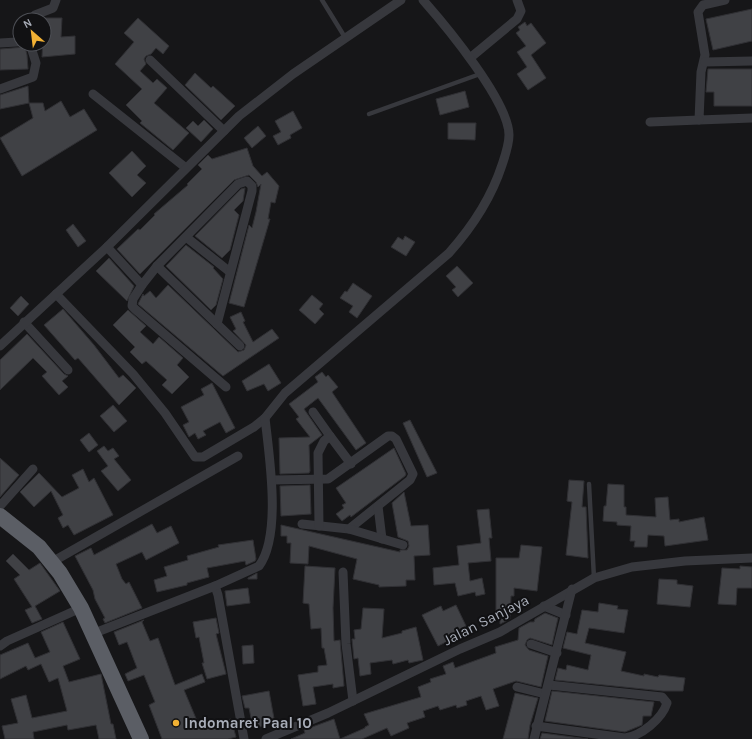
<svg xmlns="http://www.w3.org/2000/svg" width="752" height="739" font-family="Karla,sans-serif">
<rect width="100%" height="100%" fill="#161618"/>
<g fill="#404145" stroke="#303034">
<path d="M752 9V41L713 50 706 19Z"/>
<path d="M44 18H62L61 37 75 36V54L42 57Z"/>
<path d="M138 18 169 46 163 54 156 48 151 54 146 56 144 59 146 64 140 71 153 83 157 79 167 88 154 103 189 133 173 150 140 123 142 121 126 105 142 89 115 64 134 42 124 33Z"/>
<path d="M525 22 527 26 531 23 546 43 531 55 546 78 528 90 517 74 527 67 517 52 526 46 516 33 520 30 518 27Z"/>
<path d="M25 47 27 55 28 69 0 70V49Z"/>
<path d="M708 69H752V106H714V92H706Z"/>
<path d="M195 73 211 88 213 86 235 106 221 120 185 85Z"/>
<path d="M28 86 29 103 0 109V95Z"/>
<path d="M465 91 469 107 440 115 436 99Z"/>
<path d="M61 101 70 117 84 109 97 130 22 176 0 138 33 118 29 103H43L45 111Z"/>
<path d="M293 111 302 128 290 135 291 138 278 145 273 136 281 132 275 121Z"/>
<path d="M204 120 213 129 201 142 186 128 193 121 198 126Z"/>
<path d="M448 123H476L475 140 448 139Z"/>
<path d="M258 126 266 136 252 148 244 138Z"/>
<path d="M247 148 253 166 262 176 267 172 279 186 275 203 271 202 268 219H270L244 307 229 303 249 225 252 228 256 212 261 184 258 187 256 182 249 175 234 180 140 274 117 249 138 229 140 230 155 215 154 214 188 185 187 184 202 169 198 165 208 155 212 159Z"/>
<path d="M132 151 146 166 137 175 146 183 132 197 109 173Z"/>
<path d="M245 188 243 201 234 210 239 215 230 250 222 258 195 236 241 189Z"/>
<path d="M73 224 86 241 78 247 66 230Z"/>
<path d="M405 236 415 242 406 256 391 247 398 237 403 240Z"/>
<path d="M186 245 214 267 213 268 223 279 216 305 211 310 166 266Z"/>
<path d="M109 258 134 286 127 301 96 271Z"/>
<path d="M457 266 473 283 458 297 452 290 456 287 446 276Z"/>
<path d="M353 283 372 296 357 318 349 312 353 306 340 298 345 291 347 292Z"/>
<path d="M168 285 238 352 244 350 246 345 233 331 236 329 230 317 241 312 245 321 243 322 253 342 272 329 279 338 223 376 138 304 143 294 144 296 150 291 156 298Z"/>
<path d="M312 295 323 304 319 309 324 314 315 324 299 310Z"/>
<path d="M21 296 29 304 18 316 10 308Z"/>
<path d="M63 309 94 345 119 378 123 375 136 388 119 405 78 358 75 360 44 325Z"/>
<path d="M128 310 146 326 140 332 153 344 159 337 183 358 177 365 189 377 172 394 162 385 167 380 146 361 142 364 130 352 135 347 113 325Z"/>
<path d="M27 334 64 374 68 376 62 381 68 387 59 395 42 376 47 372 33 358 0 390V360Z"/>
<path d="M269 364 281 383 268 391 264 384 247 391 242 381Z"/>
<path d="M322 372 326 377 328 375 338 387 332 392 366 443 356 450 318 398 304 409 322 435 309 445 310 471 309 473 280 474 279 438 310 437 296 419 299 417 289 404 318 382 315 377Z"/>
<path d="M212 383 235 428 226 433 220 422 203 431 206 435 198 439 195 433 189 437 183 425 189 422 181 407 204 395 201 389Z"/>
<path d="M113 405 127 421 114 432 100 416Z"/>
<path d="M410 420 437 473 427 477 403 423Z"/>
<path d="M89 433 98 445 89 452 80 440Z"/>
<path d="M104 446 108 451 113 448 119 456 114 459 131 480 118 491 101 471 108 466 97 451Z"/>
<path d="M394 448 406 474 405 476 351 517 350 515 342 521 336 514 344 508 342 505 346 503 336 488Z"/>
<path d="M0 458 19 475 0 497Z"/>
<path d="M83 469 89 482 94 478 113 515 74 535 68 525 63 528 58 518 63 515 51 491 34 507 20 492 39 473 62 497 79 488 72 475Z"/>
<path d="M569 480 584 481 582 507H586L588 558 566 555 572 502 567 501Z"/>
<path d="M608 484 624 485V507H626V515L656 517 655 498 668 497 670 520 679 519V522L704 517 708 540 665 546 664 536 648 535 647 547H634L635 541H630L631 526 617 525V522L603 521 604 506H606Z"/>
<path d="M310 485 311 514 281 516 280 486Z"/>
<path d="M404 492 411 526 428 525 430 555 414 556 415 580H406V586L379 587V585L353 579 357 559 309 546 308 564 290 563 291 543H287V536H281V525L400 552V550H407L409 546 408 541 398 537 392 503Z"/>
<path d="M489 509 492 538H489L491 561 468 563 470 581 482 578 485 594 476 596 475 592 458 596 455 583 434 585 433 568 459 565 457 546 481 543 477 510Z"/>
<path d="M152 524 157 533 171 526 179 543 146 560 142 552 116 564 122 579 126 584 129 582 142 608 105 623 103 619 105 618 95 599 93 590 75 556 91 548 94 555Z"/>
<path d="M253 540 256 559 255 561 246 565 245 561 207 568 209 577 187 583V585L157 592 154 580 167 576 164 567 188 560 187 556 219 547 218 545Z"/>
<path d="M521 545 542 547 537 591 514 588V596H511L510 619 500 624V617H496V558H519Z"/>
<path d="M13 554 29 570 40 563 60 591 35 606 42 619 32 623 25 610 32 607 14 579 20 575 6 561Z"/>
<path d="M305 566 335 568 333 608 334 641 340 640 344 686 333 688V684L313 687 316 704 303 706 298 675 318 672V666L327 665 324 648H322L321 628 311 629 309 604 303 603Z"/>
<path d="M740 566 752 567V588H737L736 605 718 604 722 568 740 569Z"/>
<path d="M257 573V579H248V578Z"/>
<path d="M659 579 677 580V584L693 586 690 607 657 604Z"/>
<path d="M248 588 250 603 227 606 225 591Z"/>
<path d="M599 603 618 606 617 609 628 610 624 633 589 628 585 643 626 652 621 671 644 676V674L658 677 659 675 685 678 683 691H663L555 680 558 668 566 670 567 665 588 670 591 655 563 648 567 632 577 634 582 610 598 612Z"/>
<path d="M456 605 466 626 454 632 456 637 438 646 422 615 441 606 443 611Z"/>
<path d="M363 608 384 609 382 638 402 633V631L416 627 423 660 409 663 408 660 393 664 392 660 370 663 371 674 360 676 358 658 354 659 352 639H355L354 630 361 629Z"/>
<path d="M545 613 558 618 552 645 530 638 527 640 525 645 529 650 548 656 541 687 516 681 493 689 499 706 486 710 481 696 466 701 467 705 457 708 456 705 440 710 438 706 423 711 425 717 407 723 409 728 391 736 387 728 362 739H291L305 733 304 730 334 719 340 739 365 728V727L369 725 364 714 421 697 418 687 431 682 430 679 446 674 443 666 453 662 455 668 496 653 495 647 518 640 519 628 530 622H534L535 619Z"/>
<path d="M216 618 219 633 216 634 226 674 207 679 202 663H204L199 637 196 638 193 622Z"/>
<path d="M144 620 142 622 150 641 158 638 175 685 202 674 205 682 184 690 200 728 231 719 236 737 228 739H162L149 705 155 702 144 675 128 681 125 674 137 668 127 642 119 645 114 632Z"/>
<path d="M63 622 80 659 63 666 69 682 101 674 111 724H113L116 739H99L96 725 68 730 67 725 33 732 34 739H5L2 726 18 723 11 699 26 695 32 718 67 711 58 678 49 682 41 664 28 670 26 666 0 679V655L28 643 35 658 50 652 41 632Z"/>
<path d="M253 645 254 663 243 664 242 646Z"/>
<path d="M269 691 275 724 253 728 249 708H245L242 696Z"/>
<path d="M552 691 654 702 651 716H643L642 725 625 732 545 721Z"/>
<path d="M515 693 538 698 530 725 528 739H503Z"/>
<path d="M542 733 588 739H540Z"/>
</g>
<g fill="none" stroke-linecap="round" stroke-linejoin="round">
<g stroke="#37383d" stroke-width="4.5">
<path d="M322 0 346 39"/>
<path d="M369 114 480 74"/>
<path d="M589 484 594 578"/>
</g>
<g stroke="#37383d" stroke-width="9">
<path d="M725 0 703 5 698 12 705 55 701 72 699 120 752 118"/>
<path d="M31 20 35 15 53 8 56 0"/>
<path d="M0 43 17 42 20 39"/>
<path d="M470 58 517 19 521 11 517 0"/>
<path d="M150 60 224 131"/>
<path d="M705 62 752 61"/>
<path d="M0 89 33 77 36 63 30 44"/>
<path d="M93 94 186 168"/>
<path d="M650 122 699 120"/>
<path d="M186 237 230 272"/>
<path d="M107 247 142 285 157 266 238 184 247 181 252 186V191L217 324 240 346"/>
<path d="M157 266 217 324"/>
<path d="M142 285 133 299 132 306 135 309 226 387"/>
<path d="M56 294 133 374 165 413 195 457H203L254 427 265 418 285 393 449 253C473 226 491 199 502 165 505 156 509 145 509 135 509 102 446 26 423 0"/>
<path d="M24 322 68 370"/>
<path d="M0 346 107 247 239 116 293 74 401 0"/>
<path d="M313 412 330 436"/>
<path d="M272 480 328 479 388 436H392L396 439 413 474 410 480 349 529 302 524"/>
<path d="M0 506 33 469"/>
<path d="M378 506 382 539"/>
<path d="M319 526 318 453 324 441 330 436 351 464"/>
<path d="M349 529 403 545"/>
<path d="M52 562 238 456"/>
<path d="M343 572 346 644 353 701"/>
<path d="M215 586 218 595 244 739"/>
<path d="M544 606 566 615"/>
<path d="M92 634 215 586 259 566C282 535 269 455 265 418"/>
<path d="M531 644 557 653"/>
<path d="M0 646 7 641 81 608"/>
<path d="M517 687 545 694"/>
<path d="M536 726 625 738C641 736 662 719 667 703L662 697 549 685"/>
<path d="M266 739 328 713 460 649 500 632 594 578 632 567 685 561 752 558"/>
<path d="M534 739 572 589"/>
</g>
<path stroke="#5b5e65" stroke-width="16" d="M0 516 39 547 60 573 81 608 141 739"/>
</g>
<circle fill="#f2b134" stroke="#111113" stroke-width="1.5" cx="176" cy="723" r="4"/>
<g text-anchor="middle" stroke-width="4" stroke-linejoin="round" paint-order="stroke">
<g font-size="15" fill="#a8adb8" stroke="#111113">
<text transform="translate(486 620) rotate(-27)" y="5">Jalan Sanjaya</text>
</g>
<g font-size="15" font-weight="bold" fill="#a8adb8" stroke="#111113" text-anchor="start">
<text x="184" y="728">Indomaret Paal 10</text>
</g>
</g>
<g transform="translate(32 32) rotate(332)"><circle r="19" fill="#111113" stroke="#4d4f55"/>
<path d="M0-3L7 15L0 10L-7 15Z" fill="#f2b134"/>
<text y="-6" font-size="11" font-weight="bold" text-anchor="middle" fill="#a8adb8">N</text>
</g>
</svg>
